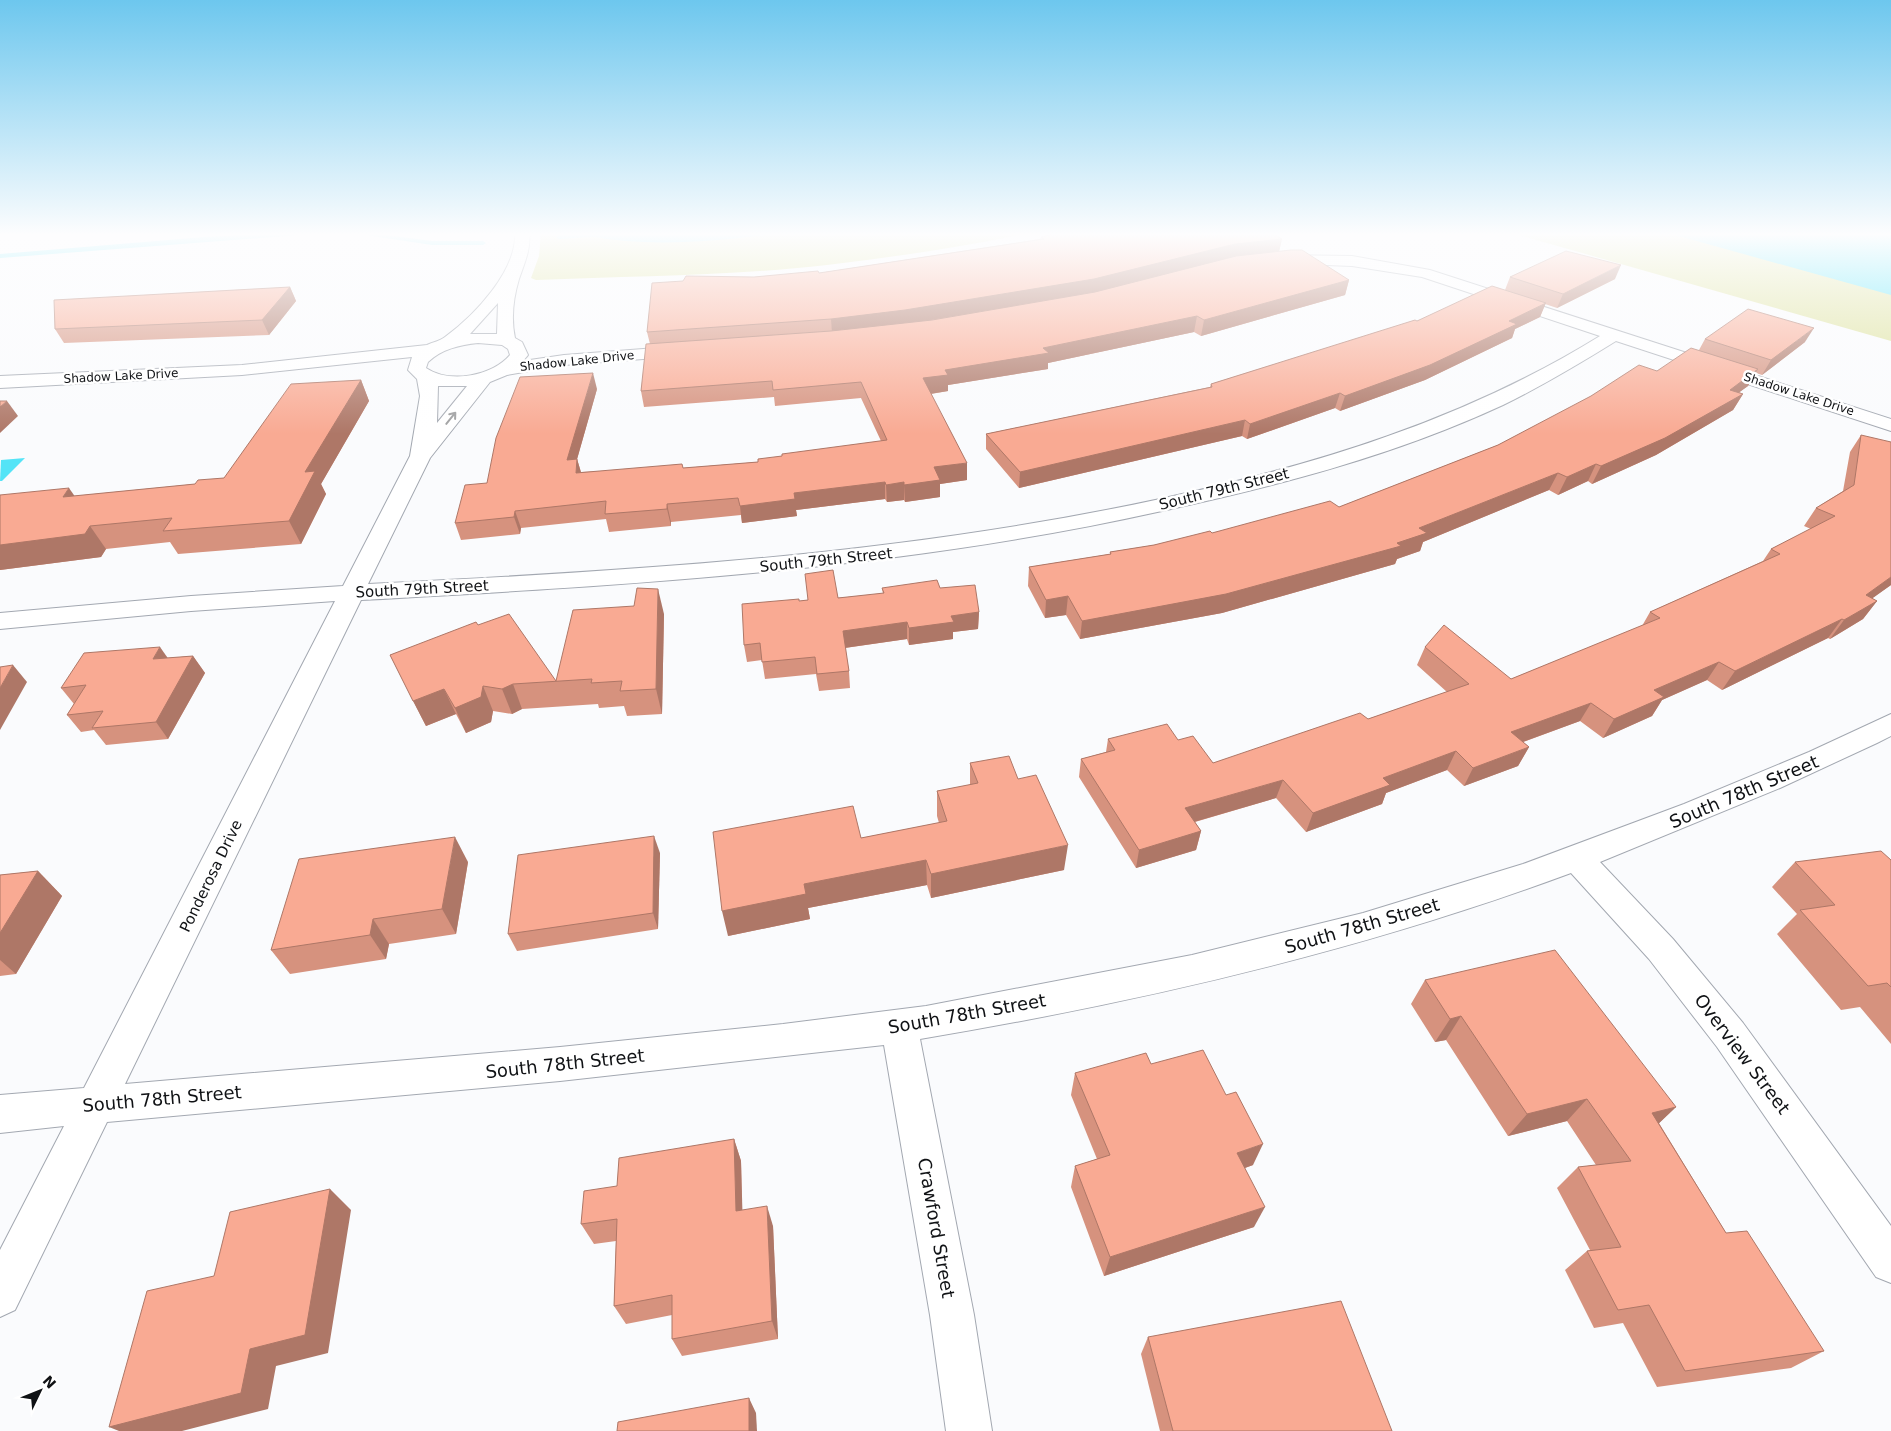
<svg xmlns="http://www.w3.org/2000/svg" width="1891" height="1431" font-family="'DejaVu Sans',sans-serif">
<rect width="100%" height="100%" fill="#fafbfd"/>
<g fill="#dce199">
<path d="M541 233H1029C962 247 895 257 827 265 731 276 633 276 536 280L531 278 539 256Z"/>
<path d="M1512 233H1891V341Z"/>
</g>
<g fill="#54e4f7">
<path d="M591 233H780C717 241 652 248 589 236Z"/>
<path d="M1668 233H1891V295Z"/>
<path d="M25 458 2 481H0L1 460Z"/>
</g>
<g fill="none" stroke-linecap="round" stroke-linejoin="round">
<g fill="#54e4f7" fill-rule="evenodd">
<path d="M279 233H326L0 258V254L204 237Z"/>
<path d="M352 233H372L432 241H483L486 243 483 245H432Z"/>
<path d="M589 234 592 236 591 237 559 239 556 237 559 235Z"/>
</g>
<g stroke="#a3a8b1" stroke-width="2">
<path id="minor" d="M515 233H529C531 250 524 264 519 279 513 299 511 319 515 338L522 342 528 355 523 361 564 355 683 346 689 347 692 351 689 355 683 356 564 365 507 375 490 382 430 458 368 584C634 571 900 555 1160 499 1316 465 1464 420 1600 336L1422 277 1352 266 1275 263 1272 260 1280 255 1352 256 1430 270 1891 419V431L1616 341C1579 364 1542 386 1503 405 1395 455 1278 486 1162 511 898 570 630 585 361 600L125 1084 560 1047 783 1024 926 1006 1192 955 1363 913 1523 864 1684 804 1809 752 1891 714V736L1877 743 1780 788 1600 862 1673 939 1743 1023 1891 1226V1283L1876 1277 1717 1047 1649 959 1571 873C1361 951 1141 1002 920 1039L974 1315 992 1431H946L930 1315 884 1045 560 1081 107 1122 15 1310 0 1317V1250L64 1126 0 1133V1095L84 1088 335 601 191 611 0 629V613L191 596 343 586 410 456 420 396 417 379 408 370 412 357 242 375 0 388V376L242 365 427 345C433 342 440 341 445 337 474 316 517 271 515 233ZM498 303 497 334H470ZM478 343 502 345 508 349 510 355C492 376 450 384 426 368L428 362C442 349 459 345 478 343ZM438 386H467L437 423Z"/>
</g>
<use href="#minor" fill="#fff" fill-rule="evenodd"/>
</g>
<g fill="#d6927e">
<path d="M1041 237 1282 239 1279 251 1349 280 1345 295 1201 336 1194 332 1048 363V369L948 385V391L931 394 967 480 940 484V497L905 502 904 500 887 502 885 499 796 510 797 516 742 523 741 515 671 522V526L609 532 606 519 521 528 520 534 461 540 455 523 487 483 597 389 577 459 581 472 683 468 758 462 782 456 881 441 861 398 775 406 774 397 644 407 641 391 650 344 647 332 754 277 819 273 1040 239Z"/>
<path d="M1510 277 1615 279 1557 308 1545 304 1540 317 1515 329 1512 338 1425 380 1340 411 1335 408 1247 439 1242 436 1019 488 986 449V434L1210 387 1211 384 1417 321 1505 290Z"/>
<path d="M290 287 296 301 269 335 64 343 55 329Z"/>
<path d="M1705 339 1805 342 1762 375 1756 373 1748 386 1739 392 1743 394 1733 410 1656 455 1592 484 1588 481 1558 495 1549 490 1423 542 1420 551 1397 559 1395 564 1222 613 1080 639 1066 615 1045 618 1028 586 1029 567 1110 554V552L1154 545 1339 507 1498 445 1657 371 1699 350Z"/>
<path d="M361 380 369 401 321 484 326 494 301 544 178 554 170 542 106 549 101 557 0 570V495L75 496 195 484 224 478Z"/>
<path d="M1861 435 1891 585 1872 598 1877 601 1863 619 1830 639 1828 638 1722 690 1707 680 1662 700 1652 716 1603 738 1580 721 1523 742 1529 747 1518 766 1464 786 1447 770 1386 793 1382 804 1306 832 1276 798 1195 822 1201 831 1196 850 1136 868 1079 777 1081 759 1106 752 1108 739 1178 740 1213 763 1368 719 1447 692 1417 665 1425 647 1511 679 1642 626 1650 612 1763 561 1771 549 1811 529 1804 526 1816 508 1843 491 1850 452Z"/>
<path d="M882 588H940L979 612 978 629 953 632V639L909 645 907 639 845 648 849 671 850 688 819 691 816 674 765 679 762 660 747 662 744 645 800 601 883 594Z"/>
<path d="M664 614 662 714 627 716 624 706 599 708 598 704 522 709 512 714 493 711 491 722 466 733 456 714 426 726 390 655 478 625 556 681Z"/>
<path d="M193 656 205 673 168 739 106 745 94 730 81 732 67 715 74 704 61 688 167 658Z"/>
<path d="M970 763 1018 779 1064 870 931 898 927 885 808 908 810 919 728 936 861 838 939 823 937 816V791L970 785Z"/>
<path d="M660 853 658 929 517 951 508 934Z"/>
<path d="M1891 860V1044L1860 1007 1841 1010 1777 934 1797 914 1772 887 1795 862Z"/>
<path d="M468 862 456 934 389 944 386 959 290 974 271 950Z"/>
<path d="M38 871 62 896 16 974 0 976V875Z"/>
<path d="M1425 980 1676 1107 1659 1123 1726 1233 1824 1351 1791 1368 1657 1387 1623 1323 1594 1328 1565 1270 1587 1251 1590 1250 1557 1188 1578 1167 1596 1165 1567 1121 1508 1136 1446 1040 1435 1042 1411 1004Z"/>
<path d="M1151 1064 1253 1165 1245 1168 1254 1227 1104 1276 1071 1187 1075 1166 1097 1159 1071 1095 1075 1073Z"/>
<path d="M734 1139 741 1161 742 1210 773 1226 778 1339 682 1356 672 1339V1315L626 1324 614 1306 616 1241 594 1244 581 1224 617 1186Z"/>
<path d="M1148 1337 1392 1431H1160L1141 1354Z"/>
</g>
<g fill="#ae7767">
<path d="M1282 239 1279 252 1093 293 906 324 832 333 831 319 1235 244Z"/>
<path d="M1621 265 1615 279 1557 308 1563 294Z"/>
<path d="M1349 280 1345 295 1201 336 1204 320Z"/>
<path d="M290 287 296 301 269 335 262 320Z"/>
<path d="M1546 303 1540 317 1515 329 1512 338 1425 380 1340 411 1345 396 1509 321Z"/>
<path d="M1197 316 1194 332 1048 363V369L948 385V391L923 395V378L945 370 1043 348Z"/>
<path d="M1814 328 1805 342 1762 375 1771 360Z"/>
<path d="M1758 369 1748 386 1722 405 1743 394 1733 410 1656 455 1592 484 1601 466 1730 390Z"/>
<path d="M593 373 597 389 572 477 567 460Z"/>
<path d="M361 380 369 401 321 484 326 494 301 544 289 521 305 472Z"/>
<path d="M1340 393 1335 408 1247 439 1250 424Z"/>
<path d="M7 401 18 416 0 433V407Z"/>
<path d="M1245 420 1242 436 1019 488 1020 472Z"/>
<path d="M577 459 582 476 576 473Z"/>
<path d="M967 463V480L940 484V497L905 502 904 485 934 467Z"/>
<path d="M1596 464 1588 481 1558 495 1567 477Z"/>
<path d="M1558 473 1549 490 1423 542 1420 551 1397 559 1395 564 1222 613 1080 639 1082 621 1397 543 1419 528Z"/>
<path d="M885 482V499L796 510 797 516 742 523 740 506 794 493Z"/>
<path d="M904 482V500L887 502 886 485Z"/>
<path d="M69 488 85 511 63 497Z"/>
<path d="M667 504 671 522V526L667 509Z"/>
<path d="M515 511 521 528 520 534 514 517Z"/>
<path d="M90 526 106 549 101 557 0 570V545Z"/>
<path d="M1891 577V585L1852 613 1866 595Z"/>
<path d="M658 589 664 614 662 714 656 689Z"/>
<path d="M1068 596 1066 615 1045 618 1046 600Z"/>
<path d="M1877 601 1863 619 1830 639 1844 620Z"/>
<path d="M979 612 978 629 953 632V639L909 645V628L951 616Z"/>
<path d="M1842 619 1828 638 1722 690 1735 671Z"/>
<path d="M907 622V639L844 648 843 631Z"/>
<path d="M160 647 172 664 153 659Z"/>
<path d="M193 656 205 673 168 739 156 722Z"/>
<path d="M1719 662 1707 680 1662 700 1652 716 1603 738 1614 719 1654 690Z"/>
<path d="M13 665 27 682 0 730V688Z"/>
<path d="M513 684 522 709 512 714 502 689Z"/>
<path d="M483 686 493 711 491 722 466 733 455 708Z"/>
<path d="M444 689 456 714 426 726 413 701Z"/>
<path d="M1591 703 1580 721 1501 750 1511 732Z"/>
<path d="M1529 747 1518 766 1464 786 1473 768Z"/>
<path d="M1456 751 1447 770 1386 793 1382 804 1306 832 1313 813 1383 778Z"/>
<path d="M1283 780 1276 798 1180 826 1185 808Z"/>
<path d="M1201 831 1196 850 1136 868 1139 850Z"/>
<path d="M654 836 660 853 658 929 653 913Z"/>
<path d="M455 837 468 862 456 934 442 909Z"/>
<path d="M1068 845 1064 870 931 898V874Z"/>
<path d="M926 860 927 885 808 908 810 919 728 936 722 911 804 884Z"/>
<path d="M38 871 62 896 16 974 0 960V933Z"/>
<path d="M373 919 389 944 386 959 370 935Z"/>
<path d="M1461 1016 1446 1040 1435 1042 1450 1019Z"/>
<path d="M1587 1099 1567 1121 1508 1136 1527 1114Z"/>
<path d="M1676 1107 1653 1129 1652 1113Z"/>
<path d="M734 1139 741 1161 743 1232 736 1211Z"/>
<path d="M1263 1144 1253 1165 1228 1174 1237 1153Z"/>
<path d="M330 1189 351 1210 328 1353 276 1366 268 1409 182 1431H119L109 1427 250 1349Z"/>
<path d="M767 1206 773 1226 778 1339 772 1321Z"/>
<path d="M1265 1207 1254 1227 1104 1276 1110 1257Z"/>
<path d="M749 1398 756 1413 757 1431H749Z"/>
</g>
<g fill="#f9aa93" stroke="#ae7767">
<path d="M1057 233H1272L1282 239 1235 244 1094 279 905 310 831 319 647 332 652 283 683 281 686 276 754 277 818 271 819 273 1044 239 1041 237Z"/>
<path d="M1291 250H1302L1349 280 1204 320 1197 316 1043 348 1049 353 945 370 948 375 923 378 967 463 934 467 940 480 904 485V482L886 485 885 482 794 493 795 499 740 506 738 498 667 504V509L605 514 606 501 515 511 514 517 455 523 465 485 487 483 496 438 520 377 593 373 567 460 577 459 576 473 682 464 683 468 758 462V459L782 456V454L887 440 861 382 773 390 772 381 641 391 646 344 831 331 932 320 1095 292 1236 256Z"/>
<path d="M1566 251 1621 265 1563 294 1510 277Z"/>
<path d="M1492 286 1546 303 1509 321 1517 324 1430 365 1345 396 1340 393 1250 424 1245 420 1020 472 986 434 1212 387 1211 384 1415 320 1417 321Z"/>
<path d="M290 287 262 320 55 329 54 300Z"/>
<path d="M1748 309 1814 328 1771 360 1705 339Z"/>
<path d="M1691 348 1758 369 1730 390 1743 394 1665 438 1601 466 1596 464 1567 477 1558 473 1419 528 1427 533 1397 543 1401 546 1226 594 1082 621 1068 596 1046 600 1029 567 1111 554 1110 552 1154 545 1210 531 1212 533 1330 501 1339 507 1498 445 1591 396 1639 365 1657 371Z"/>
<path d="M361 380 305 472 315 471 289 521 163 531 172 518 90 526 85 534 0 545V495L69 488 63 497 195 484 198 480 224 478 291 384Z"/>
<path d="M0 401H7L0 407Z"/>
<path d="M1861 435 1891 442V577L1866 595 1877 601 1844 620 1842 619 1735 671 1719 662 1654 690 1664 697 1614 719 1591 703 1511 732 1529 747 1473 768 1456 751 1383 778 1390 785 1313 813 1283 780 1185 808 1201 831 1139 850 1081 759 1115 750 1108 739 1167 724 1178 740 1193 736 1213 763 1360 713 1368 719 1469 684 1425 647 1444 625 1511 679 1660 618 1650 612 1780 554 1771 549 1835 516 1816 508 1854 485Z"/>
<path d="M833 570 838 598 884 593 882 588 937 580 940 588 975 585 979 612 951 616 954 622 909 628 907 622 843 631 849 671 817 674 815 657 762 662 760 643 744 645 742 604 799 599V601L808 600 805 574Z"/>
<path d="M637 588 658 589 656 689 620 691 622 681 591 683 592 679 513 684 502 689 483 686 481 697 455 708 444 689 413 701 390 655 476 622 478 625 509 614 556 681 573 610 634 606Z"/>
<path d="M160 647 153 659 193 656 156 722 92 728 103 711 67 715 86 685 61 688 84 653Z"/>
<path d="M13 665 0 688V667Z"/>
<path d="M1009 756 1018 779 1036 775 1068 845 931 874 926 860 804 884 806 894 722 911 713 832 853 806 861 838 947 821 937 791 978 783 970 763Z"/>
<path d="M654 836 653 913 508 934 518 855Z"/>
<path d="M455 837 442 909 373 919 370 935 271 950 299 859Z"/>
<path d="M1881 851 1891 860V987L1887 983 1868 986 1800 910 1835 905 1795 862Z"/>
<path d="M38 871 0 933V875Z"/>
<path d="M1555 950 1676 1107 1652 1113 1726 1233 1747 1231 1824 1351 1685 1371 1649 1305 1618 1310 1587 1251 1621 1247 1578 1167 1631 1161 1587 1099 1527 1114 1461 1016 1450 1019 1425 980Z"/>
<path d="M1203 1050 1226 1095 1236 1092 1263 1144 1237 1153 1265 1207 1110 1257 1075 1166 1110 1155 1075 1073 1146 1053 1151 1064Z"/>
<path d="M734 1139 736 1211 767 1206 772 1321 672 1339V1295L614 1306 617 1219 581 1224 584 1191 617 1186 619 1158Z"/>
<path d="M330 1189 305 1335 250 1349 241 1393 109 1427 147 1291 214 1276 230 1212Z"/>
<path d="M1341 1301 1392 1431H1173L1148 1337Z"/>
<path d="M749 1398V1431H617L618 1422Z"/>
</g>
<defs><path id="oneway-shaft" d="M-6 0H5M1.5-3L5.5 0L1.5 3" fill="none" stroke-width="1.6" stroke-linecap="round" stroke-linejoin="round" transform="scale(1.25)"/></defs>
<use stroke="#9fa0a1" href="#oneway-shaft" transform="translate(451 418) rotate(-51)"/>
<linearGradient id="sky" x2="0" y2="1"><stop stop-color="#6dc7ee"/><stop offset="0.54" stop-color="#fdfdfe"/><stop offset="1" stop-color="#fdfdfe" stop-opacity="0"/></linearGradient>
<rect width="1891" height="434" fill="url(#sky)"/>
<g text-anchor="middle" stroke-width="5" stroke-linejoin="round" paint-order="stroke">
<g font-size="12" fill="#101215" stroke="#fff">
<text transform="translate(577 361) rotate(-6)" y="4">Shadow Lake Drive</text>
<text transform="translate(121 376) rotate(-3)" y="4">Shadow Lake Drive</text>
<text transform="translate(1799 394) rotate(18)" y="4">Shadow Lake Drive</text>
</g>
<g font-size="15" fill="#101215" stroke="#fff">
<text transform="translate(1224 489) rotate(-14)" y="5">South 79th Street</text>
<text transform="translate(826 560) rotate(-6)" y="5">South 79th Street</text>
<text transform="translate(422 589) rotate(-3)" y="5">South 79th Street</text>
<text transform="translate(211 876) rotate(-64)" y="5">Ponderosa Drive</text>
</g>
<g font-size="18" fill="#101215" stroke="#fff">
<text transform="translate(1744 792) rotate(-23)" y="6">South 78th Street</text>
<text transform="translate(1362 926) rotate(-16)" y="6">South 78th Street</text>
<text transform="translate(967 1014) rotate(-10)" y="6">South 78th Street</text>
<text transform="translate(1742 1054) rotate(53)" y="6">Overview Street</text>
<text transform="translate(565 1064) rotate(-6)" y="6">South 78th Street</text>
<text transform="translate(162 1099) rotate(-5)" y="6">South 78th Street</text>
<text transform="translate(936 1228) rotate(80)" y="6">Crawford Street</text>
</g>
</g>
<g transform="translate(40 1391) rotate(47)" stroke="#ffffff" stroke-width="4" paint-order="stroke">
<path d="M0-4L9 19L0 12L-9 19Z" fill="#101215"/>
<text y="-8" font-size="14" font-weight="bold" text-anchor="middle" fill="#101215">N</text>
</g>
</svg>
